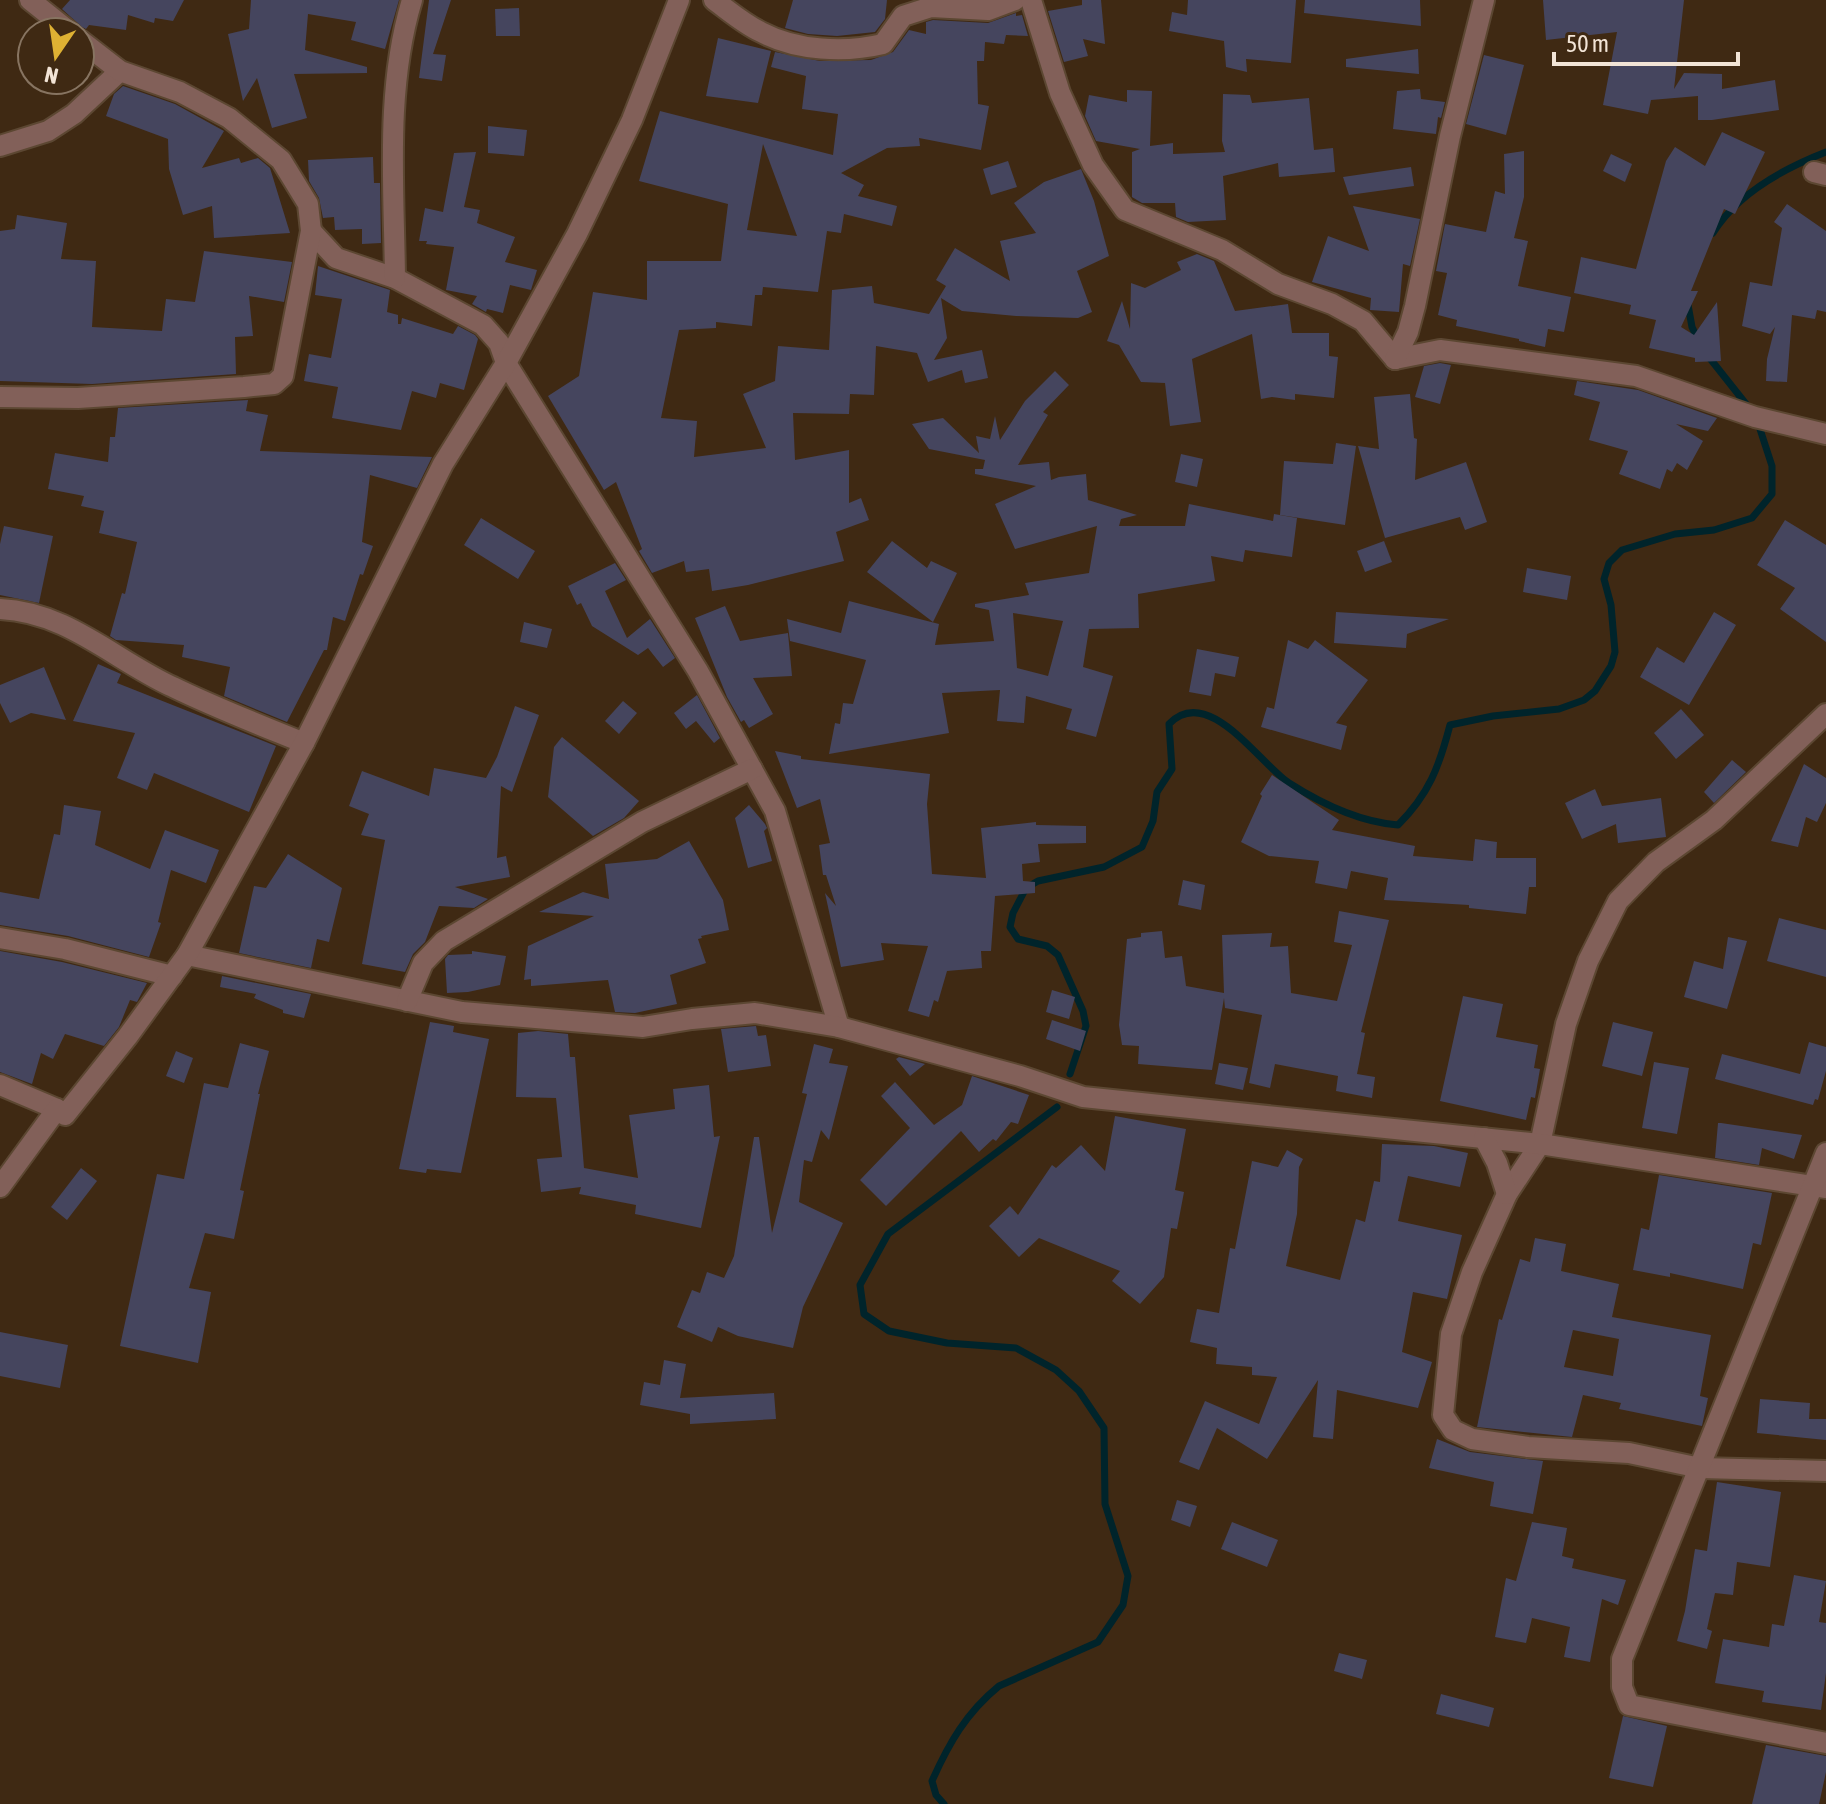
<svg xmlns="http://www.w3.org/2000/svg" width="1826" height="1804" font-family="'Asap Condensed',sans-serif">
<rect width="100%" height="100%" fill="#3f2913"/>
<g fill="none" stroke-linecap="round" stroke-linejoin="round">
<g stroke="#00242b" stroke-width="7">
<path d="M1713 233C1737 194 1785 168 1826 152"/>
<path d="M1688 305 1692 327 1699 342"/>
<path d="M1708 356 1750 409"/>
<path d="M1070 1074 1086 1026 1083 1011 1058 955 1047 946 1018 939 1010 927 1013 913 1026 888 1038 881 1104 867 1142 847 1153 821 1157 792 1172 769 1169 724C1208 683 1260 764 1289 783 1322 804 1359 822 1398 825 1429 794 1439 767 1450 725L1493 716 1559 709 1584 700 1595 691 1611 666 1615 652 1611 605 1604 579 1609 563 1622 550 1675 534 1714 530 1752 518 1772 494V466L1758 423"/>
<path d="M944 1804 936 1795 932 1781C949 1743 966 1713 999 1686L1098 1642 1123 1605 1128 1576 1105 1504 1104 1428 1079 1391 1056 1370 1016 1348 947 1343 889 1331 864 1314 860 1285 888 1234 1057 1107"/>
</g>
</g>
<g fill="#45455e" fill-rule="evenodd">
<path d="M70 0H184L173 21 155 18 154 23 128 15 126 30 89 25 86 29 82 27 62 9Z"/>
<path d="M251 0H399L385 49 351 40 356 22 308 14 305 50 367 67V73L294 74 307 118 272 128 257 78 243 101 228 34 249 29Z"/>
<path d="M429 0H451L433 54 446 55 442 81 419 78Z"/>
<path d="M793 0H887L885 19 875 32 837 36 808 34 785 28Z"/>
<path d="M1082 0H1101L1105 44 1083 39 1088 56 1064 62 1048 11 1082 5Z"/>
<path d="M1188 0H1296L1291 63 1246 59 1247 72 1226 67 1224 41 1169 31 1172 12 1187 15Z"/>
<path d="M1305 0H1420L1421 26 1304 13Z"/>
<path d="M1543 0H1684L1674 89 1684 73 1722 74V89L1775 80 1779 110 1712 120H1698V96L1651 100 1648 114 1603 105 1617 32 1546 40Z"/>
<path d="M519 8 520 36H496L495 9Z"/>
<path d="M1016 13V16L1022 15 1028 36 1006 35 1004 44 985 42 984 61H977L978 104 989 106 981 150 919 138 920 146 887 148 841 173 864 185 858 196 897 206 892 226 844 214 841 233 827 231 818 292 763 287 762 295H755L752 326 716 322V328L679 330 661 418 697 421 694 457 766 448 743 394 775 381 778 346 829 350 832 290 872 286 874 303 929 314 946 286 936 280 955 248 1010 281 1000 241 1036 233 1014 203 1044 182 1081 169 1094 201 1109 256 1077 271 1092 312 1078 318 1016 316 962 311 941 298 947 338 934 360 982 350 988 378 965 383 962 370 928 382 917 353 876 346 874 395 850 394 849 414 793 413 795 460 849 450V503L861 498 869 520 836 532 844 561 748 585 712 591 709 569 686 572 684 561 652 573 639 551 642 549 616 482 604 490 548 396 579 376 593 292 647 300V261H721L728 204 639 181 660 111 833 155 838 114 802 109 806 76 771 67 775 52 820 61 871 60 893 52 909 30 926 34V22L933 20 988 23ZM763 144 797 236 747 230Z"/>
<path d="M718 38 771 51 758 103 706 96Z"/>
<path d="M1418 49 1419 74 1346 67V59Z"/>
<path d="M1484 55 1524 65 1506 135 1466 124Z"/>
<path d="M123 86 175 104 224 131 202 168 239 158 241 163 258 158 270 168 290 233 214 238 212 206 183 215 169 169 168 139 106 116 114 94Z"/>
<path d="M1420 89 1421 99 1445 102 1441 118 1438 117 1436 134 1393 129 1397 91Z"/>
<path d="M1127 90 1152 91 1150 146 1173 143V154L1225 152 1222 141 1223 94 1250 95 1252 103 1309 98 1314 150 1333 148 1335 172 1279 177 1278 163 1223 176 1226 220 1188 222 1176 217 1175 203H1142L1132 197V152L1140 149 1096 141 1085 116 1089 95 1127 102Z"/>
<path d="M488 126 527 130 524 156 488 153Z"/>
<path d="M1722 132 1765 152 1735 214 1724 209 1691 291H1698L1681 327 1694 335 1717 302 1721 361 1695 362V358L1649 348 1656 320 1629 314 1631 305 1574 293 1581 257 1636 269 1666 161 1675 147 1705 166Z"/>
<path d="M1524 151V197L1514 238 1528 241 1518 286 1571 297 1564 332 1548 329 1545 347 1519 341V339L1456 326 1457 320 1438 315 1447 273 1436 271 1445 224 1486 232 1495 191 1505 194 1504 154Z"/>
<path d="M476 152 464 207 480 210 477 223 515 237 505 262 537 270 531 290 510 285 503 313 487 309 486 312 472 304 477 296 446 290 454 247 426 244 427 241H419L425 208 443 212 454 153Z"/>
<path d="M1611 154 1632 164 1625 182 1603 171Z"/>
<path d="M373 157 374 183H380L381 243 362 244V229L335 230 334 217 323 218 319 198 309 181 308 160Z"/>
<path d="M1008 161 1017 187 991 195 983 169Z"/>
<path d="M1411 167 1414 186 1349 195 1343 177Z"/>
<path d="M1787 204 1826 231V312L1817 310 1815 319 1792 315 1787 382 1766 381 1767 359 1775 327 1770 334 1742 326 1750 282 1772 286 1782 228 1774 222Z"/>
<path d="M1353 206 1420 219 1410 266 1403 264 1399 312 1370 310 1371 298 1312 282 1328 236 1369 251Z"/>
<path d="M17 215 67 223 61 259 96 261 92 327 162 331 166 299 195 302 204 251 292 262 284 302 249 296 253 336 235 337 236 374 92 384 0 381V231L15 229Z"/>
<path d="M1197 254 1214 261 1235 311 1288 304 1292 333H1329V356L1338 357 1334 398 1295 394V400L1272 397 1261 399 1252 334 1192 359 1201 422 1170 426 1165 383 1141 382 1119 345 1107 341 1122 301 1130 329 1131 283 1145 288 1181 270 1177 262Z"/>
<path d="M318 266 390 290 387 312 398 315V324H401L402 318 453 334 458 326 475 335 478 339 464 390 440 383 436 398 412 391 401 430 332 418 338 387 304 381 309 354 331 358 342 299 315 295Z"/>
<path d="M1440 363 1451 365 1440 404 1415 397 1424 366Z"/>
<path d="M1055 371 1069 385 1043 412 1048 415 1018 465 1049 462 1051 480 1059 477 1086 474 1088 500 1137 515 1121 519 1119 526H1185L1189 504 1273 521 1274 514 1297 518 1292 557 1245 550 1243 562 1211 556 1215 581 1138 594 1139 628 1089 629 1083 667 1113 676 1096 737 1066 729 1072 709 1026 696 1024 723 997 721 1000 690 942 693 949 733 829 754 835 723 840 724 843 703 853 704 866 660 790 641 787 619 841 633 849 601 939 624 935 645 994 641 989 610 975 607V604L1029 595 1025 583 1089 573 1097 526 1015 549 995 504 1036 486 975 474V469H983L985 460 929 449 912 424 943 418 979 453 976 436 990 439 995 416 1000 440 1025 401ZM1013 613 1063 621 1048 676 1017 668Z"/>
<path d="M1577 381 1638 390 1717 418 1708 431 1676 424 1703 441 1687 470 1677 463 1672 472 1667 469 1660 489 1619 474 1628 451 1589 440 1600 402 1574 395Z"/>
<path d="M1410 394 1414 438 1417 439 1415 480 1466 462 1487 522 1465 530 1460 517 1385 538 1358 446 1379 449 1374 397Z"/>
<path d="M248 400 246 411 268 415 260 451 432 457 417 488 370 475 362 542 373 546 363 575 360 574 345 621 333 617 327 650H324L287 722 224 696 230 667 182 657 184 645 116 640 110 636 122 593 125 594 137 542 99 533 104 511 81 506 84 496 48 489 55 453 108 462 110 437H115L118 408Z"/>
<path d="M1336 443 1356 446 1345 525 1280 515 1284 461 1333 464Z"/>
<path d="M1181 454 1203 459 1197 487 1175 482Z"/>
<path d="M481 518 535 551 518 579 464 545Z"/>
<path d="M1785 520 1826 545V642L1780 609 1795 588 1757 565Z"/>
<path d="M4 526 53 536 39 603 0 595V544Z"/>
<path d="M892 541 927 568 931 561 957 573 933 622 867 572Z"/>
<path d="M1384 541 1392 562 1365 572 1357 551Z"/>
<path d="M615 563 626 580 605 591 627 638 650 619 675 658 663 667 648 648 638 655 592 626 581 603 577 605 568 586Z"/>
<path d="M1527 568 1571 576 1567 600 1523 592Z"/>
<path d="M725 606 740 641 788 633 792 676 753 678 773 714 749 728 744 720 741 722 727 697 695 618Z"/>
<path d="M1336 612 1449 619 1407 634 1406 648 1334 643Z"/>
<path d="M1714 612 1736 625 1689 705 1640 677 1657 647 1684 663Z"/>
<path d="M524 622 552 629 547 648 520 642Z"/>
<path d="M1288 640 1308 649 1315 640 1368 680 1336 723 1347 726 1341 750 1261 727 1267 707 1274 709Z"/>
<path d="M1197 649 1239 657 1235 677 1215 673 1211 696 1189 692Z"/>
<path d="M98 664 121 674 117 683 276 746 249 812 154 773 147 790 117 778 135 733 73 721Z"/>
<path d="M44 667 66 720 31 713 10 723 0 703V685Z"/>
<path d="M697 695 720 738 714 743 696 721 686 729 674 713Z"/>
<path d="M623 701 637 713 619 734 605 721Z"/>
<path d="M515 706 539 715 512 792 501 786 497 858 506 856 510 877 455 887 488 899 474 908 439 906 425 942 413 954 405 972 362 964 385 840 361 835 369 814 349 806 362 771 429 796 434 768 486 778 497 757Z"/>
<path d="M1681 709 1704 735 1676 759 1654 733Z"/>
<path d="M562 737 639 801 624 818 593 836 548 797 554 747Z"/>
<path d="M775 751 801 756V759L930 774 927 804 932 874 986 878 981 828 1036 822V825L1086 826V843L1038 844 1040 862 1022 864 1023 881 1035 882V893L995 896 991 951H981L982 968 947 971 938 1002 934 1000 929 1017 908 1011 928 946 881 943 884 960 841 967 825 893 836 906 826 875H823L819 845 830 843 820 799 797 808Z"/>
<path d="M1732 760 1746 772 1714 803 1704 792Z"/>
<path d="M1804 764 1826 778V803L1817 822 1806 817 1798 847 1771 841Z"/>
<path d="M1272 775 1339 820 1332 830 1415 846 1413 856 1473 861 1475 839 1497 842 1496 858H1536V887H1529L1526 914 1469 908V905L1384 900 1388 878 1351 871 1347 889 1315 883 1319 861 1269 856 1241 842 1262 796 1260 794Z"/>
<path d="M1595 789 1602 806 1661 798 1666 837 1618 843 1616 824 1582 839 1565 803Z"/>
<path d="M64 805 101 811 95 845 150 869 165 830 219 850 206 883 171 870 158 922 161 923 149 957 68 936 0 925V892L39 899 54 834 60 835Z"/>
<path d="M749 805 765 824 767 828 764 831 772 861 748 868 735 818Z"/>
<path d="M689 841 723 900 729 930 701 936 702 938 698 939 706 963 670 975 677 1004 635 1013 615 1012 608 980 531 986V979L524 980 528 946 594 916 539 912 583 892 609 899 605 864 657 859Z"/>
<path d="M288 854 342 888 329 942 317 939 311 968 239 953 254 886 266 888Z"/>
<path d="M1183 880 1205 885 1201 910 1178 905Z"/>
<path d="M1339 911 1389 920 1361 1032 1365 1033 1357 1074 1375 1077 1372 1098 1336 1091 1338 1076 1275 1064 1270 1088 1249 1083 1262 1015 1225 1008 1224 998 1212 1070 1138 1064 1139 1046 1122 1045 1119 1025 1127 939 1141 937V933L1162 931 1165 958 1182 956 1186 986 1224 993 1222 935 1272 933 1270 947 1288 946 1291 993 1337 1001 1352 945 1334 942Z"/>
<path d="M1779 918 1826 930V977L1767 961Z"/>
<path d="M1728 937 1747 941 1727 1009 1684 997 1694 961 1723 969Z"/>
<path d="M0 951 62 962 147 983 137 1002 130 1000 119 1027 104 1046 65 1034 53 1059 41 1053 32 1084 0 1072Z"/>
<path d="M472 951 506 956 500 985 468 992 447 993 445 959 448 955 472 954Z"/>
<path d="M222 976 311 994 304 1018 283 1013V1010L254 998 256 994 220 987Z"/>
<path d="M1052 990 1075 997 1069 1019 1046 1012Z"/>
<path d="M1463 996 1503 1004 1496 1037 1538 1045 1534 1068 1540 1069 1535 1098 1531 1097 1526 1120 1440 1101Z"/>
<path d="M1052 1020 1086 1031 1080 1051 1046 1039Z"/>
<path d="M430 1022 454 1026 453 1032 489 1039 461 1173 427 1169 426 1173 399 1169Z"/>
<path d="M1613 1022 1653 1032 1642 1076 1602 1066Z"/>
<path d="M756 1026 758 1036 766 1035 771 1066 728 1072 721 1029Z"/>
<path d="M538 1031 568 1034 570 1057H575L584 1168 638 1178 629 1115 675 1109 673 1089 709 1085 714 1137 720 1136 701 1228 635 1214 636 1205 579 1194 581 1187 541 1192 537 1159 562 1157 556 1098 516 1097 518 1033Z"/>
<path d="M1809 1042 1826 1047V1071L1818 1100 1815 1099 1813 1105 1715 1079 1722 1054 1800 1074Z"/>
<path d="M240 1043 269 1051 258 1094H260L240 1190 244 1191 234 1239 205 1233 189 1288 211 1292 198 1363 120 1346 157 1174 184 1179 204 1083 228 1088Z"/>
<path d="M814 1044 833 1049 829 1063 848 1066 829 1140 821 1130 812 1162 804 1160 799 1202 843 1223 803 1307 793 1348 738 1336 718 1327 712 1342 677 1327 692 1290 700 1293 707 1272 724 1278 734 1256 754 1137H759L772 1233 807 1094 802 1093Z"/>
<path d="M176 1051 193 1058 184 1083 166 1076Z"/>
<path d="M899 1057 925 1064 910 1076 896 1059Z"/>
<path d="M1654 1062 1689 1068 1677 1134 1642 1128Z"/>
<path d="M1219 1063 1248 1068 1243 1090 1215 1084Z"/>
<path d="M972 1076 1029 1095 1018 1124 1011 1122 996 1141 993 1139 979 1152 961 1131 886 1206 860 1180 910 1128 881 1096 895 1082 934 1125 962 1105Z"/>
<path d="M1115 1116 1186 1129 1175 1190 1184 1192 1177 1229 1171 1228 1164 1277 1140 1304 1112 1281 1120 1271 1039 1238 1019 1257 989 1226 1010 1206 1018 1215 1052 1165 1056 1168 1081 1145 1105 1171Z"/>
<path d="M1718 1123H1721L1802 1135 1794 1159 1762 1148 1759 1165 1715 1158Z"/>
<path d="M1382 1144 1434 1146 1468 1153 1460 1187 1408 1176 1398 1221 1462 1235 1447 1299 1413 1292 1402 1352 1432 1362 1418 1408 1337 1390 1333 1439 1313 1437 1318 1380 1267 1459 1217 1428 1199 1470 1179 1462 1205 1401 1259 1424 1277 1377 1252 1375V1367L1216 1364 1217 1348 1190 1342 1197 1309 1219 1313 1230 1248 1235 1249 1252 1161 1278 1167 1287 1150 1303 1159 1299 1167 1297 1214 1286 1266 1340 1280 1356 1219 1365 1222 1374 1181 1380 1182Z"/>
<path d="M81 1168 97 1181 67 1220 51 1207Z"/>
<path d="M1659 1175 1772 1193 1761 1245 1753 1243 1743 1289 1670 1273V1277L1633 1270 1641 1228 1649 1230Z"/>
<path d="M1535 1238 1566 1244 1561 1271 1619 1284 1612 1317 1711 1335 1700 1396 1708 1398 1702 1426 1619 1409 1621 1403 1583 1395 1572 1437 1477 1427 1499 1319 1502 1320 1520 1259 1530 1262ZM1573 1330 1619 1339 1613 1376 1564 1367Z"/>
<path d="M0 1332 68 1345 60 1388 0 1376Z"/>
<path d="M664 1360 686 1364 680 1398 774 1393 776 1419 690 1424V1414L640 1405 644 1382 660 1385Z"/>
<path d="M1760 1399 1810 1403 1809 1419H1826V1440L1757 1433Z"/>
<path d="M1437 1439 1470 1452 1543 1461 1533 1514 1490 1506 1494 1482 1429 1468Z"/>
<path d="M1717 1482 1781 1492 1770 1567 1737 1562 1733 1595 1715 1593 1707 1629 1712 1631 1707 1649 1677 1641 1685 1611 1695 1549 1707 1551Z"/>
<path d="M1177 1500 1197 1506 1190 1527 1171 1520Z"/>
<path d="M1232 1522 1278 1540 1267 1567 1221 1549Z"/>
<path d="M1532 1522 1567 1528 1562 1556 1574 1559 1572 1568 1626 1580 1618 1605 1602 1599 1590 1662 1564 1657 1570 1627 1532 1618 1526 1643 1495 1637 1506 1578 1516 1581Z"/>
<path d="M1794 1575 1826 1581 1819 1622 1826 1623V1673L1821 1710 1762 1702 1764 1691 1715 1683 1723 1639 1769 1647 1772 1624 1784 1626Z"/>
<path d="M1339 1653 1367 1660 1362 1679 1334 1671Z"/>
<path d="M1441 1694 1494 1708 1489 1727 1436 1714Z"/>
<path d="M1623 1716 1667 1726 1653 1787 1609 1778Z"/>
<path d="M1766 1745 1826 1756V1772L1819 1804H1752Z"/>
</g>
<g fill="none" stroke-linecap="round" stroke-linejoin="round">
<g stroke="#5c4732" stroke-width="24">
<g id="street">
<path d="M30 0 70 32"/>
<path d="M714 0C729 11 744 24 761 32 797 51 845 53 883 44L903 16 931 7 988 10 1015 0"/>
<path d="M1031 0 1060 93 1093 165 1125 210 1222 250 1278 284 1332 304 1363 321 1395 359"/>
<path d="M0 146 48 131 74 114 120 71"/>
<path d="M1814 172 1826 175"/>
<path d="M311 231 336 258 395 278 483 325 499 343 506 363 698 671 775 811 839 1027"/>
<path d="M395 278C394 186 385 89 412 0"/>
<path d="M1395 359 1440 350 1636 376 1755 417 1826 434"/>
<path d="M1395 359 1408 332 1415 306 1450 136 1484 0"/>
<path d="M0 397 78 398 244 387 274 384 283 376 311 231 308 204 281 160 229 118 180 92 120 71 80 40"/>
<path d="M0 609C68 612 114 660 173 687 216 708 260 725 304 743"/>
<path d="M1826 714 1714 820 1656 862 1618 901 1588 961 1566 1024 1540 1144 1507 1194 1472 1272 1451 1334 1443 1415 1453 1430 1472 1439 1528 1447 1629 1453 1700 1468 1826 1471"/>
<path d="M0 938 65 949 172 976"/>
<path d="M187 955 462 1012 643 1027 692 1019 755 1013 839 1027 1020 1076 1083 1097 1540 1144 1826 1188"/>
<path d="M407 1001 423 963 444 941 642 822 752 769"/>
<path d="M0 1085 57 1109"/>
<path d="M1484 1138 1497 1163 1507 1194"/>
<path d="M1826 1153 1622 1659V1687L1629 1705 1826 1743"/>
<path d="M0 1187 57 1109 65 1115 128 1036 187 955 304 743 443 464 506 363 577 234 632 120 679 0"/>
</g>
</g>
<use href="#street" stroke="#826059" stroke-width="20"/>
</g>
<g transform="translate(56 56) rotate(193)"><circle r="38" fill="#3f2913" stroke="#877461" stroke-width="2"/>
<path d="M0-6L14 30L0 20L-14 30Z" fill="#deb133"/>
<text y="-12" font-size="22" font-weight="bold" text-anchor="middle" fill="#f2e4d6">N</text>
</g>
<path d="M1554 52v12h184v-12" fill="none" stroke="#f2e4d6" stroke-width="4"/>
<text x="1566" y="52" font-size="24" fill="#f2e4d6" stroke="#3f2913" stroke-width="6" paint-order="stroke">50 m</text>
</svg>
